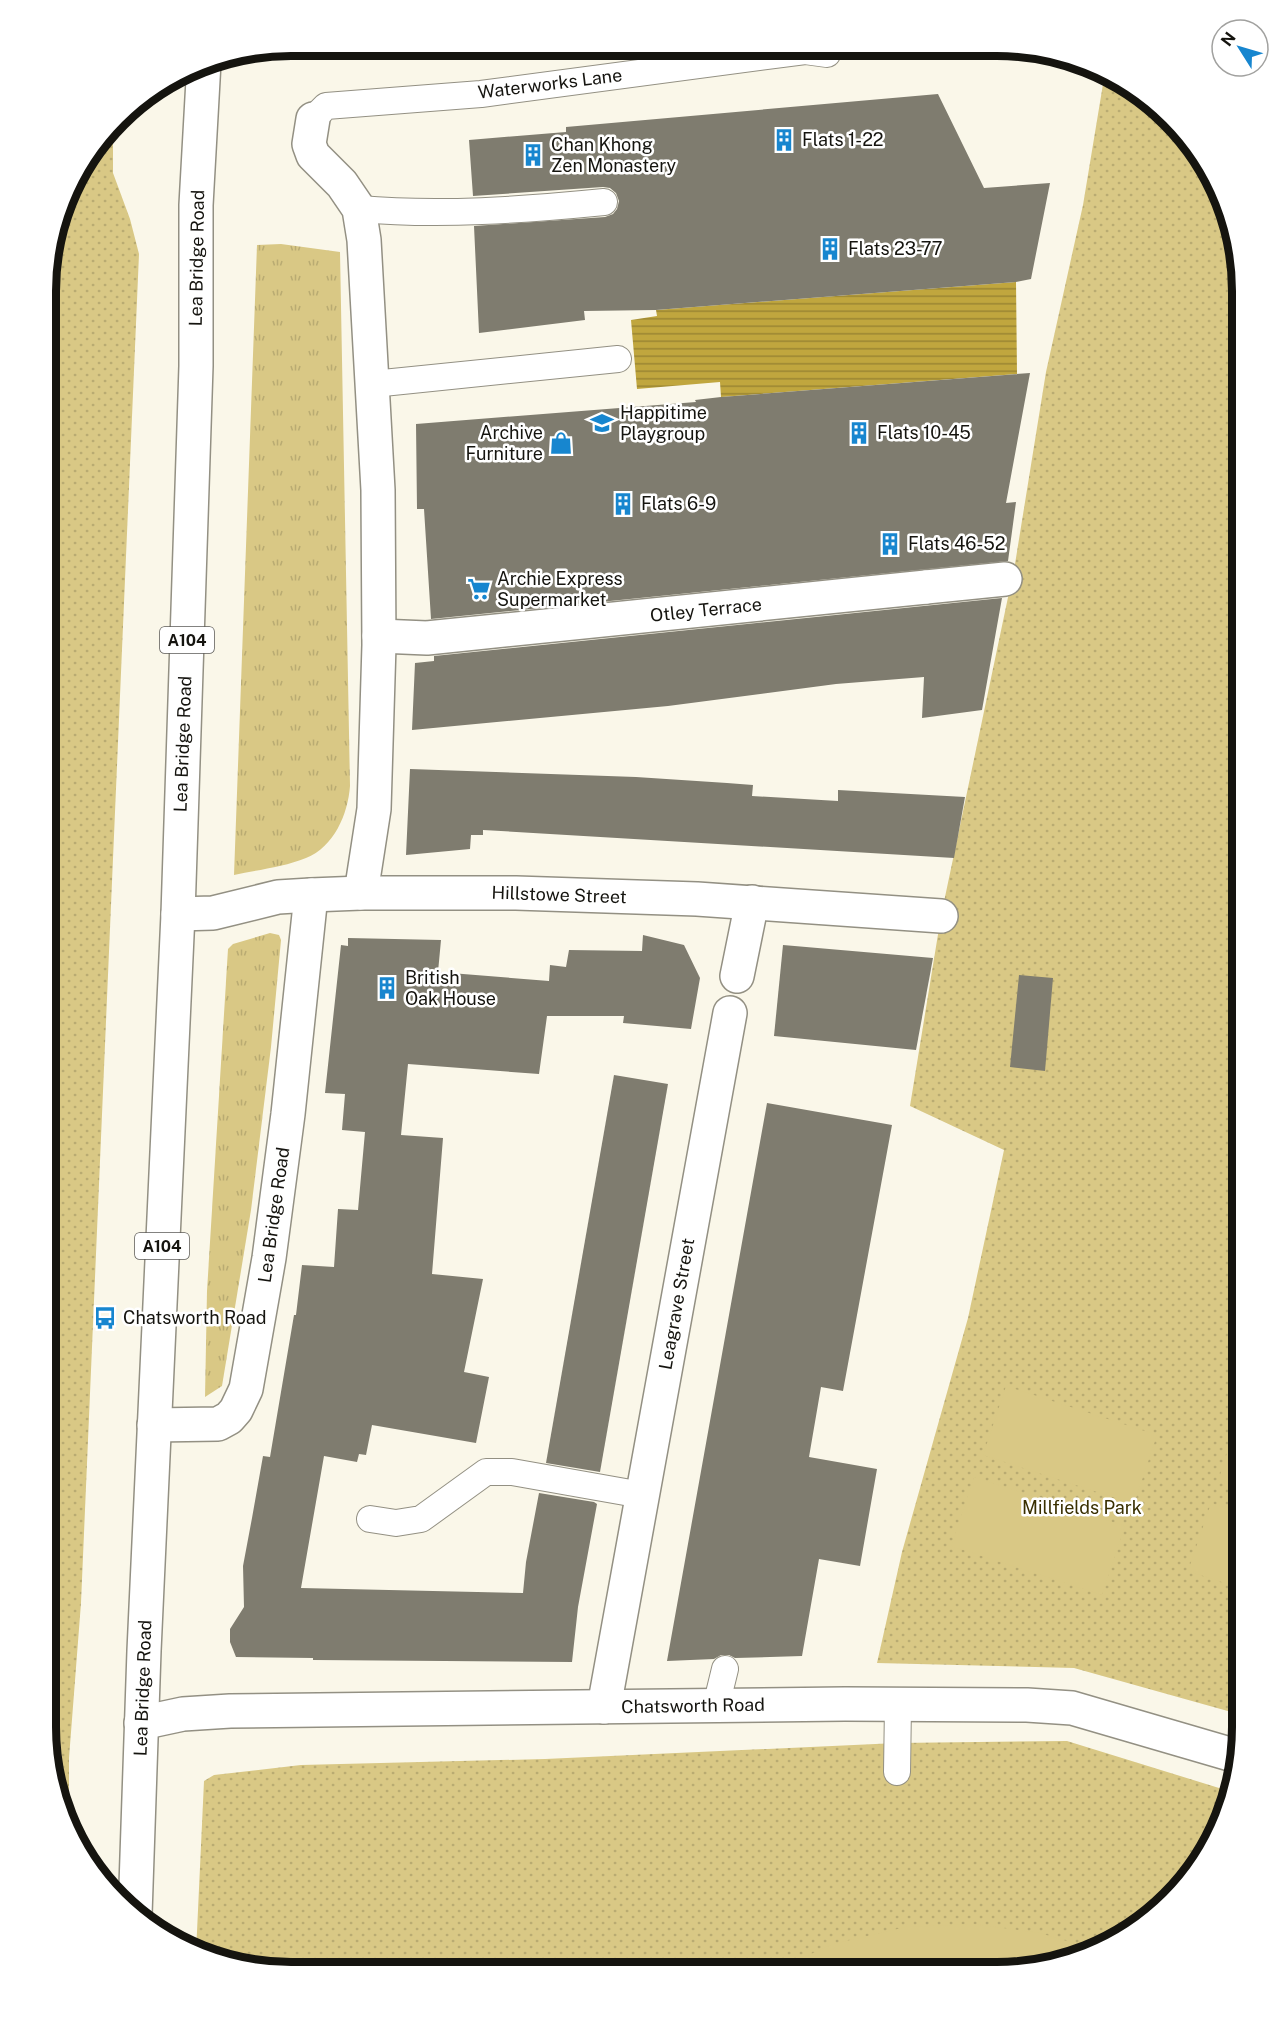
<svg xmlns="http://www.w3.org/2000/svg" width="1288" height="2017" font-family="'Public Sans',sans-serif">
<defs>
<pattern id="grass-tufts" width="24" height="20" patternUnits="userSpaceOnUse" patternTransform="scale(1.5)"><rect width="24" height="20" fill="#d9c885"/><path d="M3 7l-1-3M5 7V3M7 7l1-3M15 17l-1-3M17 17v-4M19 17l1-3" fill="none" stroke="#b9ab72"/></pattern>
<pattern id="park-dots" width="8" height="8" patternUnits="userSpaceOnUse" patternTransform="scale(1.5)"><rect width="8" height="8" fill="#d9c885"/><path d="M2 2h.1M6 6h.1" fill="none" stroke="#b9ab72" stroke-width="1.8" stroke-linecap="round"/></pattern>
<pattern id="water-rules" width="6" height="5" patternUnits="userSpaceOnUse" patternTransform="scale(1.5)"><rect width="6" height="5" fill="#c0a63e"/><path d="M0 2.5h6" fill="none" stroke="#9b8632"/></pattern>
</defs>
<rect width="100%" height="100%" fill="#faf7e9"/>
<g fill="url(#grass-tufts)">
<path d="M281 244 340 252 350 786C348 814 334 847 306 858 284 867 257 870 234 875L257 245Z"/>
<path d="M270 933 279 935 281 940 271 1047 251 1210 222 1386 205 1397 207 1291 228 949 233 944Z"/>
</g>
<g fill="url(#park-dots)">
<path d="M1105 72 1147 96 1192 141 1224 196 1243 291 1242 1715 1074 1668 877 1663 902 1552 968 1318 1004 1150 910 1106 941 916 1015 564 1046 372 1083 205Z"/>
<path d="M113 126V173L130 219 139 254 81 1603 69 1758V1830L64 1821 45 1726 47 259 71 182Z"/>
<path d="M1067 1741 1232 1792 1230 1805 1201 1863 1147 1921 1092 1953 997 1972 259 1970 196 1953 204 1781 214 1775 301 1765 545 1759 897 1743Z"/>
</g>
<g fill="#d9c885">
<path d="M1006 1386 1157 1435 1134 1504 983 1455Z"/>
<path d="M1240 1412 1243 1413V1489L1218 1481Z"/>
<path d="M974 1477 1125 1526 1102 1595 951 1546Z"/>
<path d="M1211 1503 1243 1513V1589L1188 1571Z"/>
<path d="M973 1924 1040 1933 1097 1950 1092 1953 997 1972 773 1971 833 1944 906 1927Z"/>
</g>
<path fill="url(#water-rules)" d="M1016 282 1017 374 721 397 720 382 637 389 631 320 657 316 656 310Z"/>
<g fill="#7f7c6f">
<path d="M938 94 984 188 1050 183 1031 279 1016 282 656 310 584 311 585 320 479 333 474 226 605 217 613 214 617 209 619 201 616 193 610 188 603 187 473 196 469 140 566 132V127Z"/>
<path d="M1030 373 1006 503 1016 502 1008 561 431 619 424 509H417L416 424 696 402 695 400 721 397Z"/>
<path d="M1002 598 982 710 922 718 924 677 836 684 668 706 412 730 415 663 434 661V656Z"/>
<path d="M410 769 636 777 727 783 753 785 752 796 838 801V790L965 797 954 858 483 830V835H471L470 849 406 855Z"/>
<path d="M643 935 684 945 700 978 691 1029 623 1023 624 1016H547L539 1074 408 1064 401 1135 443 1138 432 1274 483 1279 464 1372 489 1377 476 1443 372 1425 366 1455 359 1454 357 1462 324 1456 301 1588 523 1593 526 1562 539 1493 594 1502 597 1504 578 1607 572 1662 313 1660V1658L236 1657 230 1642V1629L244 1607 243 1566 252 1518 263 1456 270 1457 294 1315H296L302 1265 334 1267 338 1209 358 1210 365 1132 342 1130 345 1094 325 1093 341 945 348 946V938L441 940 438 972 549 981 550 965 566 967 569 950 642 951Z"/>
<path d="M783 945 933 958 916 1050 774 1036Z"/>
<path d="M1019 975 1053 978 1045 1071 1010 1067Z"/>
<path d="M614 1075 668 1084 600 1472 546 1463Z"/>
<path d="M767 1103 892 1125 843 1391 821 1387 809 1457 877 1469 860 1566 819 1559 802 1656 735 1658 729 1655H721L714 1659 667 1661Z"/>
</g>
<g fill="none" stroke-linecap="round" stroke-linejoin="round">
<g stroke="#939083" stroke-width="28">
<g id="service">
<path d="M313 119 326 106 481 94 805 51 827 54"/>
<path d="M359 209C440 216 523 210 604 202"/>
<path d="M373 384 618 359"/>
<path d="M370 1519 396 1523 421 1519 486 1472H512L642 1495"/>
<path d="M716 1706 725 1669"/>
<path d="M897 1772 898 1705"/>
</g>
</g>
<g stroke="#939083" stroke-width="36">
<path id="pedestrian" d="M926 587 1005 579"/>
</g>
<g stroke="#939083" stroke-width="36">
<g id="minor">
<path d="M313 119 309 144 313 155 342 184 359 209 364 240 378 490 379 645 374 809 361 893"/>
<path d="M379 636 427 638 926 587"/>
<path d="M178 914 213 913 278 897 311 895 361 893H516L697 899 941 916"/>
<path d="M737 976 752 902"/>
<path d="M154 1425 218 1424 229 1418 236 1410 246 1389 269 1258 288 1114 311 895"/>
<path d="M604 1707 730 1013"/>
</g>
</g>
<g stroke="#939083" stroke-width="36">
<path id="tertiary" d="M141 1723 183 1714 230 1711 845 1704 1027 1705 1072 1708 1240 1757"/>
</g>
<g stroke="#939083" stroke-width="36">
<path id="primary" d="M135 1915 144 1651 178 914 196 366V205L204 62"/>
</g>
<use href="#service" stroke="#fff" stroke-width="26"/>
<use href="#pedestrian" stroke="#fff" stroke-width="33"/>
<use href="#minor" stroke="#fff" stroke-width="33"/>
<use href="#tertiary" stroke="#fff" stroke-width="33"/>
<use href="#primary" stroke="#fff" stroke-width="33"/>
</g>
<defs>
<g id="building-bare" transform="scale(1.8)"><path d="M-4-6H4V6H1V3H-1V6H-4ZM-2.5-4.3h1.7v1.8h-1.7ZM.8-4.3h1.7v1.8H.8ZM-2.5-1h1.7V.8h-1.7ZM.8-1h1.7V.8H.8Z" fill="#1786cf" stroke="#fff" stroke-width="2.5" paint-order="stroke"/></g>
<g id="school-bare" transform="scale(1.8)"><path d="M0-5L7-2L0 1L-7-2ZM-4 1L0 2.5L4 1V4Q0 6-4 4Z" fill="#1786cf" stroke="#fff" stroke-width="2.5" paint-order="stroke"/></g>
<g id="shop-bare" transform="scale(1.8)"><path d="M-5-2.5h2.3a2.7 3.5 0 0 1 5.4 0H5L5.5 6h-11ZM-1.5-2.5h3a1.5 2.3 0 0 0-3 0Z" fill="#1786cf" stroke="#fff" stroke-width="2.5" paint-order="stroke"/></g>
<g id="supermarket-bare" transform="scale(1.8)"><path d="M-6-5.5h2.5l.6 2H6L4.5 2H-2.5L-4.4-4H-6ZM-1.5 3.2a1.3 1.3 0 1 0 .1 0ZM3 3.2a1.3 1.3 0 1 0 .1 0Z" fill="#1786cf" stroke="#fff" stroke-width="2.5" paint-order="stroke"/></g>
<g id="bus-bare" transform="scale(1.8)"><path d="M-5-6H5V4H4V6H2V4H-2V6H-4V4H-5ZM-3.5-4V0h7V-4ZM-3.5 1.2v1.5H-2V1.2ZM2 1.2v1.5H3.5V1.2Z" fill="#1786cf" stroke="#fff" stroke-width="2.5" paint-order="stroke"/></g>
</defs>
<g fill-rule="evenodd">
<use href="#building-bare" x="784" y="140"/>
<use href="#building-bare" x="533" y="155"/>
<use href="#building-bare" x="830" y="249"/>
<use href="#school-bare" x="602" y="423"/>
<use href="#building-bare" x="859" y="433"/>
<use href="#shop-bare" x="561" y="443"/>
<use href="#building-bare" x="623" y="504"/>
<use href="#building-bare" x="890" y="544"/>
<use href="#supermarket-bare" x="479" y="589"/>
<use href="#building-bare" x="387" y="988"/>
<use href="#bus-bare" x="105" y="1318"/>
</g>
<g text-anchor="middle" stroke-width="5" stroke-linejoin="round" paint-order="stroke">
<g fill="#fff" stroke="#5b5a57" stroke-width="1.5">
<rect x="160" y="627" width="54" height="26" rx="4.5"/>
<rect x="135" y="1233" width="54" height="26" rx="4.5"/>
</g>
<g font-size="16" font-weight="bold" fill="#15140f">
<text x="187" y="646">A104</text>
<text x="162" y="1252">A104</text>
</g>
<g font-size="18" fill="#15140f" stroke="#fff">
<text transform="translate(550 84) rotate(-7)" y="6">Waterworks Lane</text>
<text transform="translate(197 258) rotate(-89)" y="6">Lea Bridge Road</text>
<text transform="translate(706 610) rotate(-6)" y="6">Otley Terrace</text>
<text transform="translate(183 744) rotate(-88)" y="6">Lea Bridge Road</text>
<text transform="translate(559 895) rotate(2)" y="6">Hillstowe Street</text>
<text transform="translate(274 1215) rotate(-82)" y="6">Lea Bridge Road</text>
<text transform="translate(677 1304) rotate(-80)" y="6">Leagrave Street</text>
<text transform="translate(143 1688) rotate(-88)" y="6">Lea Bridge Road</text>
<text transform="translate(693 1706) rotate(-1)" y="6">Chatsworth Road</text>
</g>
<g font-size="18" fill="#15140f" stroke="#fff" text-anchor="start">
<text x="802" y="146">Flats 1-22</text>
<text x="551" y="151">Chan Khong<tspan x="551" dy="21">Zen Monastery</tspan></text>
<text x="848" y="255">Flats 23-77</text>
<text x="620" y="419">Happitime<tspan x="620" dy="21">Playgroup</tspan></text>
<text x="543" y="439" text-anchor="end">Archive<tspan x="543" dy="21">Furniture</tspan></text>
<text x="877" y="439">Flats 10-45</text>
<text x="641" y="510">Flats 6-9</text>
<text x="908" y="550">Flats 46-52</text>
<text x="497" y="585">Archie Express<tspan x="497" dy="21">Supermarket</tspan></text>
<text x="405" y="984">British<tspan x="405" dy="21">Oak House</tspan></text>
<text x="123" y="1324">Chatsworth Road</text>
</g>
<g font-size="18" fill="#392f01" stroke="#fff">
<text x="1082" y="1514">Millfields Park</text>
</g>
</g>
<path d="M0 0H1288V2017H0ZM291 56H997A235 235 0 0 1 1232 291V1727A235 235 0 0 1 997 1962H291A235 235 0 0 1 56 1727V291A235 235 0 0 1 291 56Z" fill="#fff" fill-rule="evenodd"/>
<path fill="none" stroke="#15140f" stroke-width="8" d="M291 56H997A235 235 0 0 1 1232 291V1727A235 235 0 0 1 997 1962H291A235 235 0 0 1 56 1727V291A235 235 0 0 1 291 56Z"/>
<g transform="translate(1240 48) rotate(307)"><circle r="28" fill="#ffffff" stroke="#a1a19f" stroke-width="1.5"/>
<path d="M0-4.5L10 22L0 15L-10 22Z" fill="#1786cf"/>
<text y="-9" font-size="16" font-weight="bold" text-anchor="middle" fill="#15140f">N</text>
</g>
</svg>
